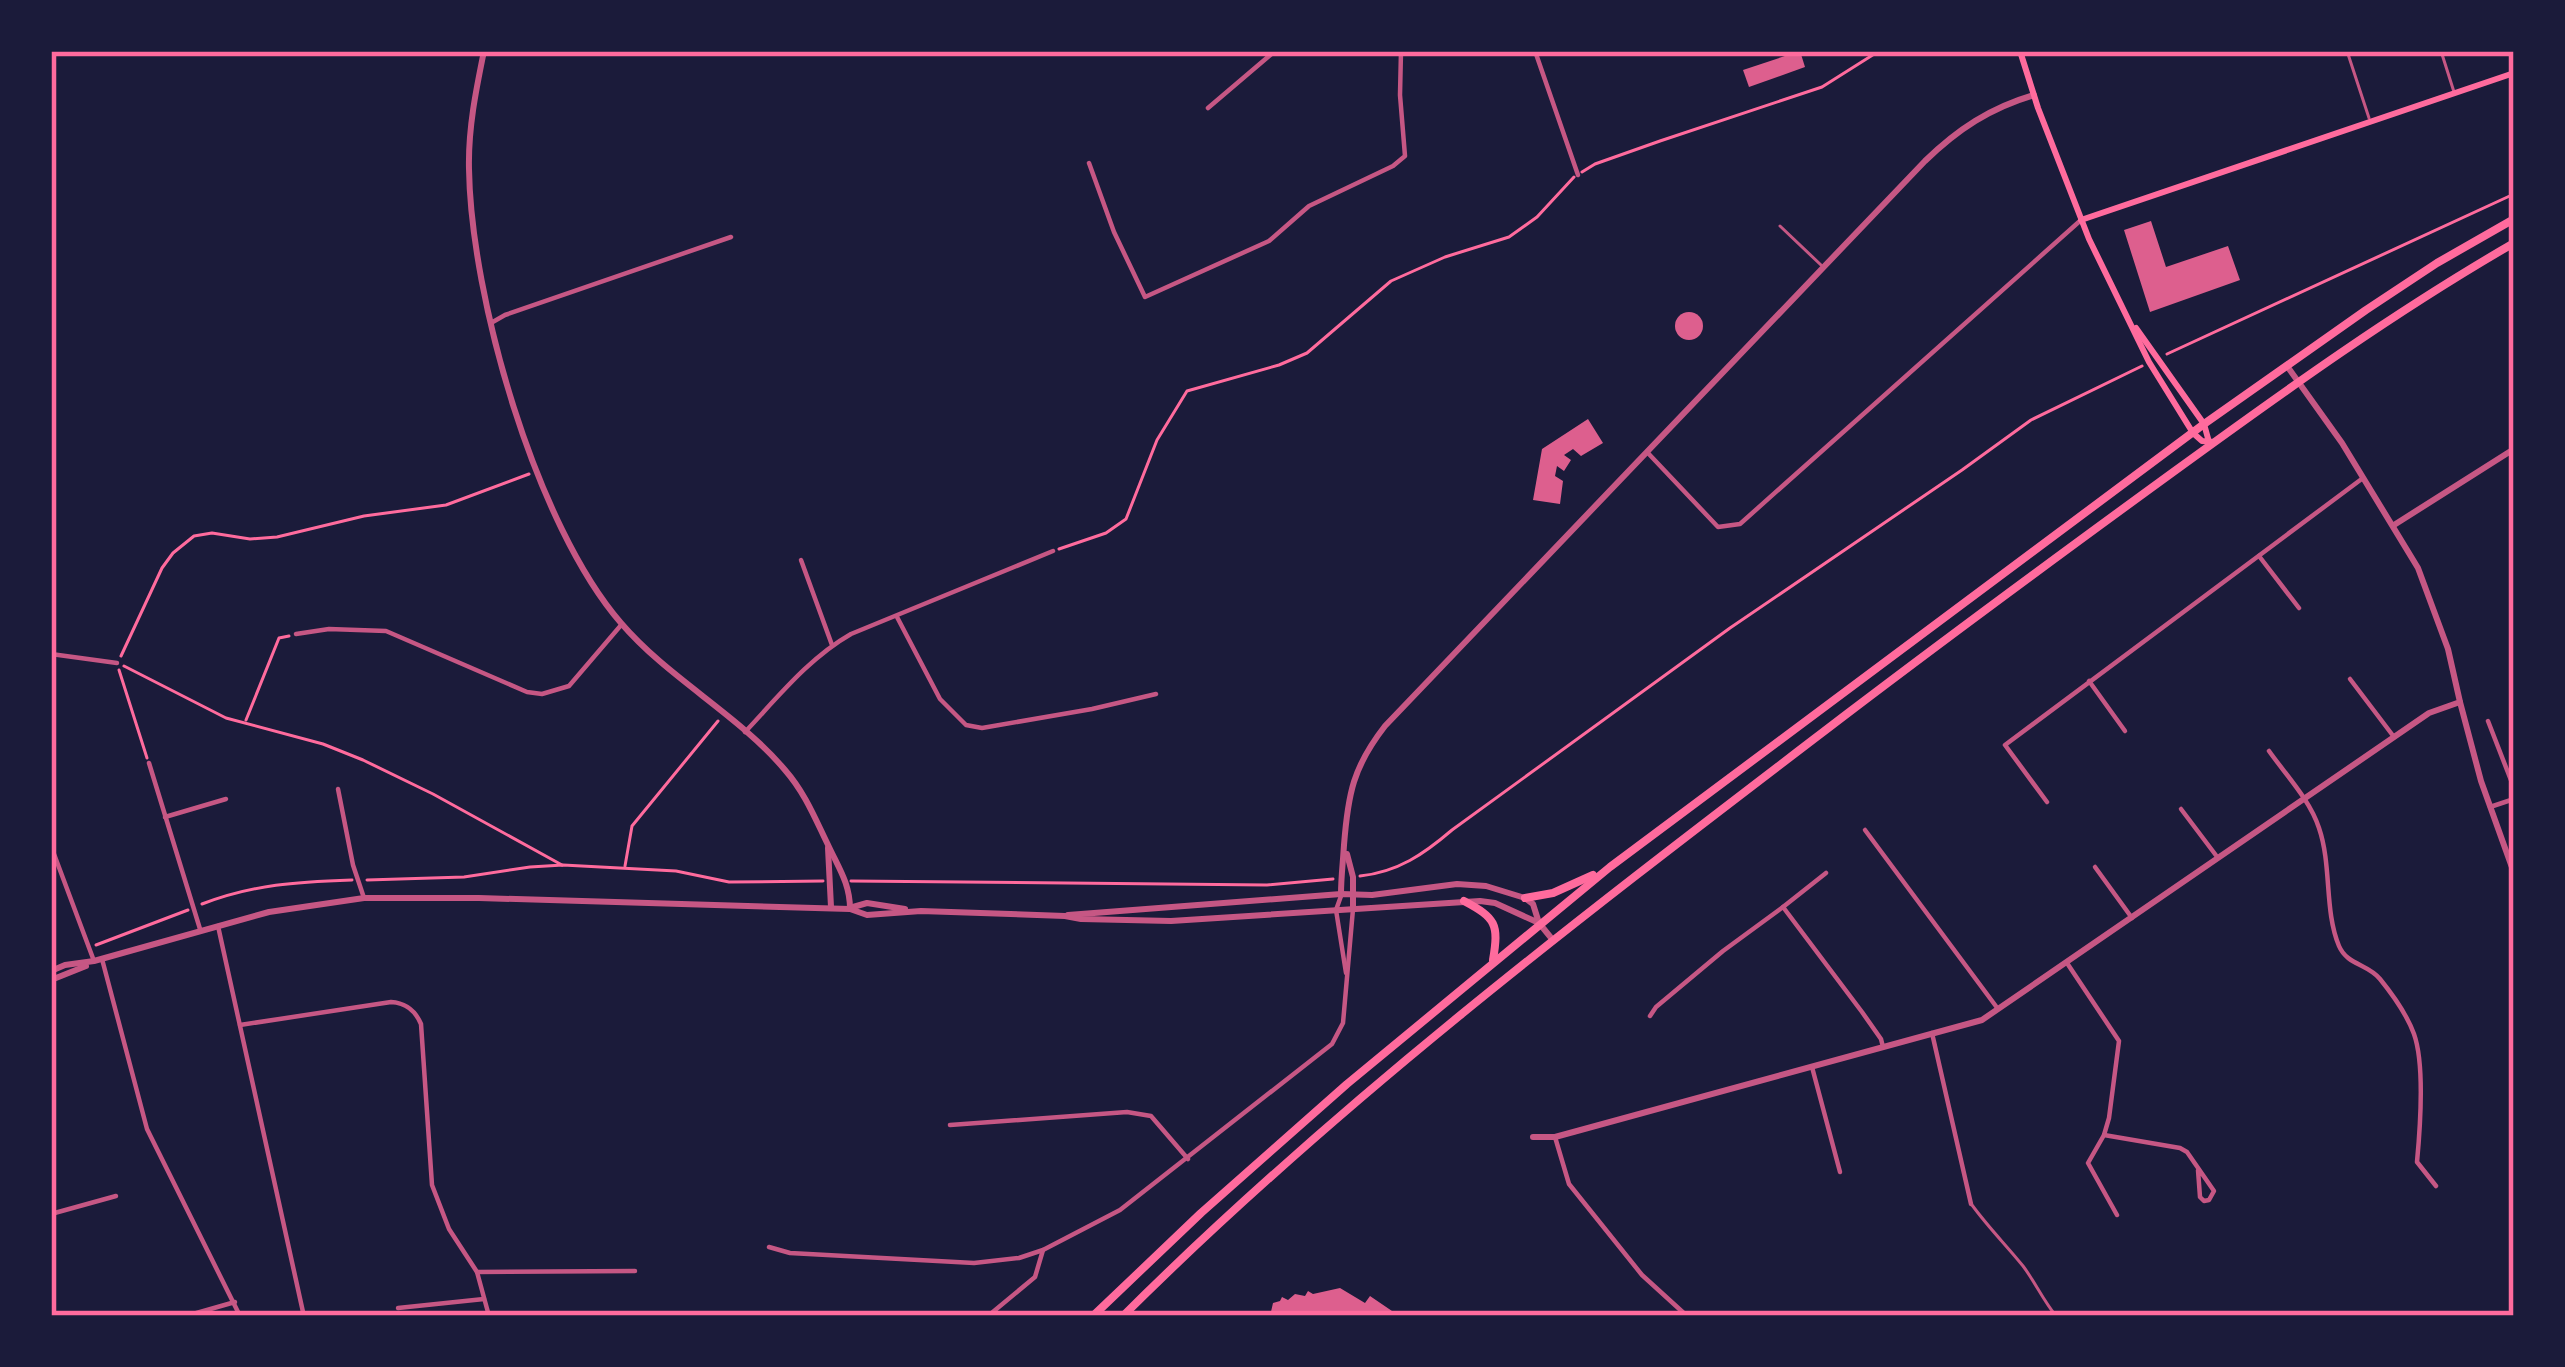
<svg xmlns="http://www.w3.org/2000/svg" width="2565" height="1367" font-family="'Libre Baskerville',serif">
<rect width="100%" height="100%" fill="#1b1b3a"/>
<g fill="#dd5f8e">
<path d="M1800 51 1805 67 1749 87 1743 70Z"/>
<path d="M2151 221 2166 267 2228 246 2240 280 2150 312 2124 230Z"/>
<circle cx="1689" cy="326" r="14"/>
<path d="M1588 419 1603 443 1581 456 1573 449 1564 455 1571 460 1564 471 1557 466 1555 476 1563 481 1560 504 1533 500 1542 449Z"/>
<path d="M1340 1288 1365 1303 1370 1296 1392 1311 1389 1316H1270L1273 1303 1280 1301 1282 1297 1288 1300 1295 1294 1305 1296 1308 1291 1313 1294Z"/>
</g>
<g fill="none" stroke-linecap="round" stroke-linejoin="round">
<g stroke="#ff6b9d" stroke-width="3">
<path d="M1582 172 1595 164 1660 141 1822 87 1879 51"/>
<path d="M2167 354 2514 194"/>
<path d="M1059 549 1106 533 1126 519 1157 440 1187 391 1279 365 1307 353 1391 281 1445 257 1509 237 1537 217 1574 177"/>
<path d="M121 656 162 568 173 553 194 536 212 533 250 539 277 537 364 516 446 505 529 474"/>
<path d="M124 666 226 718 323 744 363 760 433 794 562 865"/>
<path d="M119 670 147 758"/>
<path d="M246 720 279 638 289 636"/>
<path d="M625 866 632 826 718 721"/>
<path d="M1360 876C1398 872 1424 854 1452 830L1730 628 1962 470 2031 420 2142 366"/>
<path d="M367 880 464 877 530 867 563 865 676 871 729 882 823 881"/>
<path d="M851 881 1267 885 1333 879"/>
<path d="M202 904C254 884 297 882 352 880"/>
<path d="M96 945 188 910"/>
</g>
<g stroke="#c65784" stroke-width="3">
<path d="M2347 51 2369 118"/>
<path d="M2441 51 2454 92"/>
<path d="M1780 226 1821 265"/>
<path d="M1972 1205C1988 1227 2006 1245 2023 1266 2035 1282 2043 1300 2056 1316"/>
</g>
<g stroke="#c65784" stroke-width="4.5">
<path d="M1535 51 1578 175"/>
<path d="M1208 108 1275 51"/>
<path d="M1089 163 1114 232 1145 297 1269 241 1309 206 1393 166 1405 156 1400 95 1401 51"/>
<path d="M491 323 505 315 731 237"/>
<path d="M1647 452 1718 527 1740 524 2081 220"/>
<path d="M2259 556 2299 608"/>
<path d="M801 560 832 645"/>
<path d="M897 617 940 699 966 725 982 728 1092 709 1156 694"/>
<path d="M296 634 329 629 386 631 527 692 542 694 569 686 622 624"/>
<path d="M51 654 117 663"/>
<path d="M2350 679 2394 737"/>
<path d="M2089 681 2125 731"/>
<path d="M2488 721 2514 788"/>
<path d="M745 732C778 697 809 658 851 634L1053 551"/>
<path d="M2269 751C2286 775 2310 800 2319 828 2332 866 2324 910 2339 946 2347 965 2368 964 2380 979 2393 995 2407 1015 2414 1034 2425 1065 2420 1130 2417 1162L2436 1186"/>
<path d="M149 763 200 929"/>
<path d="M338 789 353 865 364 898"/>
<path d="M2047 802 2005 745 2363 478"/>
<path d="M2490 807 2514 799"/>
<path d="M2181 809 2218 858"/>
<path d="M165 817 226 799"/>
<path d="M1865 830 1998 1009"/>
<path d="M51 846 94 961"/>
<path d="M2095 867 2132 918"/>
<path d="M1826 873 1783 907 1862 1012 1881 1039 1883 1047"/>
<path d="M1341 896 1336 910 1346 973"/>
<path d="M218 926 303 1312"/>
<path d="M102 959 147 1129 240 1316"/>
<path d="M2067 963 2119 1041 2109 1118 2104 1135 2088 1163 2117 1215"/>
<path d="M1650 1016 1656 1007 1723 951 1783 907"/>
<path d="M240 1025 391 1002C406 1003 415 1010 421 1024L432 1185 449 1229 477 1272 489 1316"/>
<path d="M1932 1033 1971 1204"/>
<path d="M1812 1067 1840 1172"/>
<path d="M950 1125 1127 1112 1151 1116 1188 1159"/>
<path d="M2104 1135 2180 1148 2187 1152 2214 1191 2209 1200 2204 1201 2200 1197 2198 1170"/>
<path d="M1555 1137 1569 1184 1642 1275 1687 1316"/>
<path d="M51 1214 116 1196"/>
<path d="M769 1247 790 1253 974 1263 1019 1258 1043 1250 1120 1210 1332 1044 1343 1023 1353 909"/>
<path d="M477 1272 635 1271"/>
<path d="M398 1308 484 1299"/>
<path d="M1099 1314 1112 1316"/>
<path d="M186 1316 235 1302"/>
<path d="M988 1316 1035 1277 1043 1250"/>
</g>
<g stroke="#c65784" stroke-width="6">
<path d="M484 51C476 90 468 129 469 169 471 298 536 525 621 623 669 679 738 714 785 770 806 794 816 821 830 849 840 870 850 885 850 909"/>
<path d="M2394 525 2514 449"/>
<path d="M2460 702 2481 781 2514 873"/>
<path d="M828 848 831 907"/>
<path d="M1347 854 1353 877V909"/>
<path d="M1341 894C1341 878 1343 862 1344 845 1348 794 1353 767 1385 726L1925 161C1958 129 1990 108 2034 95"/>
<path d="M853 907 867 903 905 909"/>
<path d="M1068 915 1341 894 1372 895 1457 884 1486 886 1525 898 1533 904 1539 923 1552 939"/>
<path d="M51 971 65 965 94 961 269 912 364 898H479L850 909 867 915 921 911 1065 916 1081 919 1171 921 1480 901 1495 903 1539 923"/>
<path d="M51 980 86 966"/>
<path d="M1533 1137H1555L1577 1131 1982 1020 2429 713 2460 702 2448 649 2418 568 2342 443 2287 366"/>
</g>
<g stroke="#ff6b9d" stroke-width="6">
<path d="M2020 51 2038 108 2089 239 2149 362 2193 433 2202 441 2214 442"/>
<path d="M2081 220 2514 73"/>
<path d="M2136 328 2204 424 2209 442"/>
</g>
<g stroke="#ff6b9d" stroke-width="8">
<path d="M1525 898 1553 893 1593 875"/>
<path d="M1464 901C1496 918 1499 924 1493 960"/>
<path d="M1093 1316 1201 1213 1347 1084 1610 867 2204 424 2366 310 2437 263 2514 219"/>
<path d="M1123 1316C1346 1094 1598 904 1848 713 1956 631 2066 550 2176 470 2286 390 2396 311 2514 243"/>
</g>
</g>
<rect width="2565" height="1367" fill="none" stroke="#1b1b3a" stroke-width="108"/>
<rect x="54" y="54" width="2457" height="1259" fill="none" stroke="#ff6b9d" stroke-width="4.5"/>
</svg>
